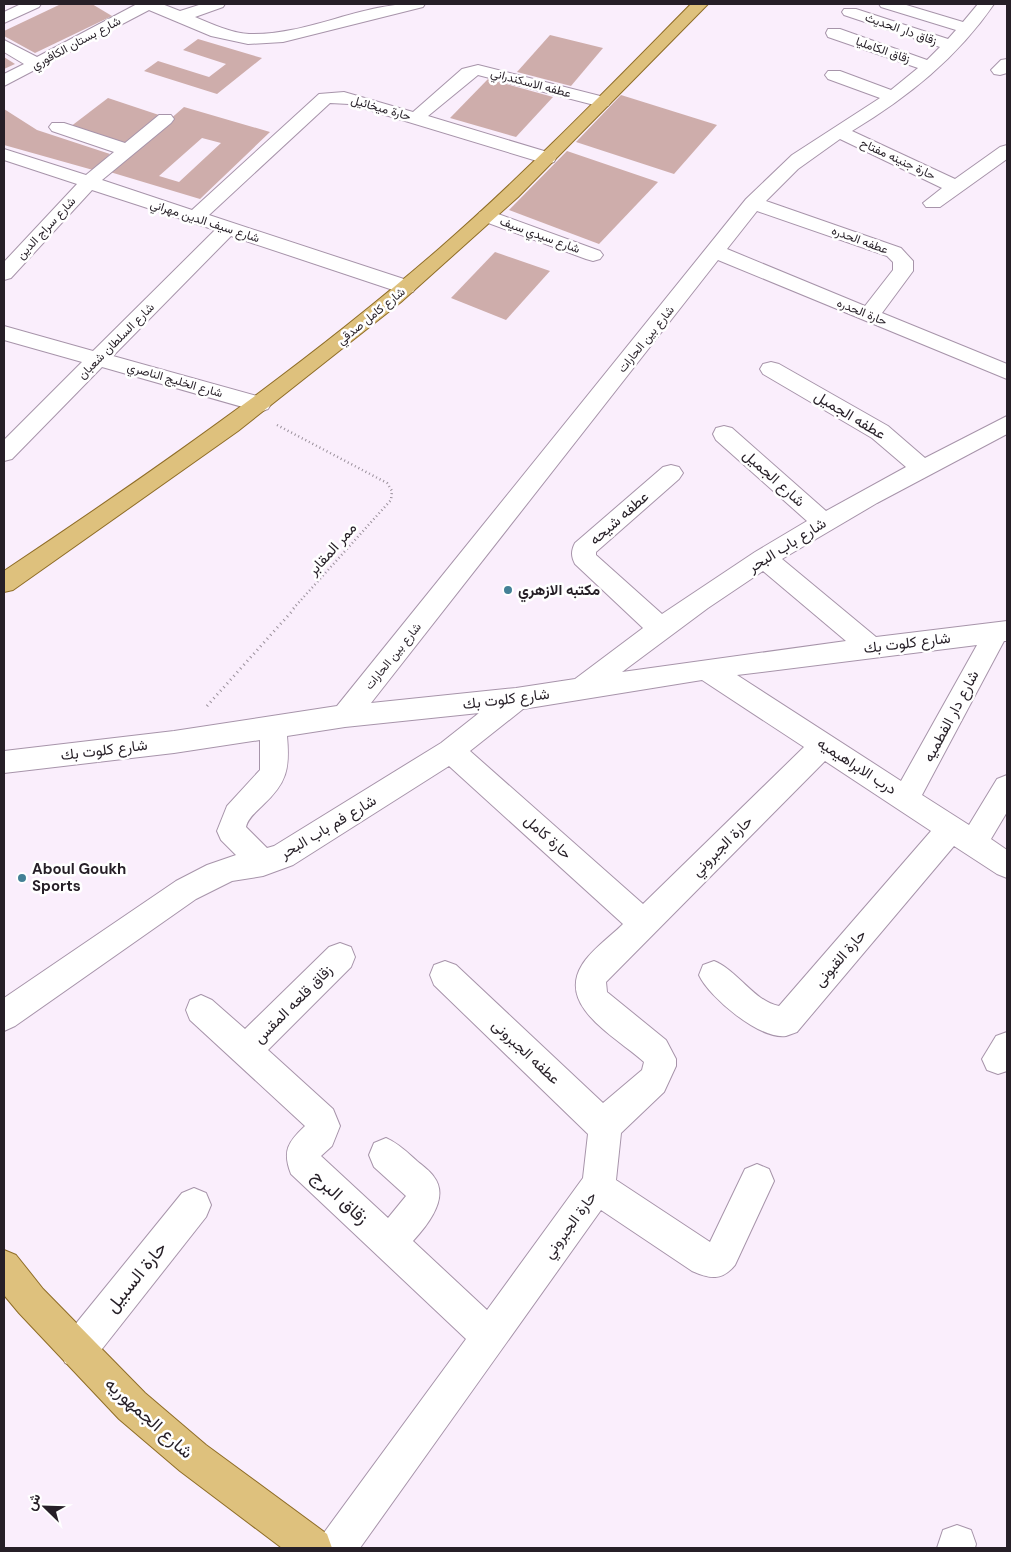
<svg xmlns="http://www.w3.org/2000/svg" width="1011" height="1552" font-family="'DM Sans',Vazirmatn,sans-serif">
<rect width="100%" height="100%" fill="#faeefc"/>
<g fill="#ceadab" fill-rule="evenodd">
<path d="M61 4H92L112 16 35 53 4 36V31Z"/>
<path d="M550 35 603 48 571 86 517 72Z"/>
<path d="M198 39 262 58 217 94 144 71 158 61 209 77 226 64 183 50Z"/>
<path d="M4 57 15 64 4 69Z"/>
<path d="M488 79 553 97 516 137 450 118Z"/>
<path d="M621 95 717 125 674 174 576 142Z"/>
<path d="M108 98 162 116 122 146 70 127Z"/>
<path d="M184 107 270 132 200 199 110 172ZM202 138 221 143 179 182 159 176Z"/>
<path d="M4 109 37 130 110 154 93 170 4 145Z"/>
<path d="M567 151 658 182 599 244 509 210Z"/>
<path d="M495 252 550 271 506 320 451 298Z"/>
</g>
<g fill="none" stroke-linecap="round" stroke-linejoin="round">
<g stroke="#a794aa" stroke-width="2">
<g id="minor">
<path d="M21 4H41L39 7 4 23V12Z"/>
<path d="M137 4H162L180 11 202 4H225L223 7 195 17C212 24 231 33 249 34 309 36 365 0 425 4L423 7 283 42 248 44 211 36 149 10 4 86V74L24 64 4 52V40L37 57Z"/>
<path d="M879 4H903L963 22 978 4H994C957 58 908 97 852 131L955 179 1000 147 1007 145V159L940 207H926L923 203 942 188 840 139 798 169 766 201 901 248 913 261V271L882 313 1007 364V379L718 260 371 703 516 688 575 679 643 628 575 564C571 556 571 551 575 543L663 467 671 465 679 467 683 473 679 479 596 552V555L662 614 755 552 807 521 716 440 713 434 716 428 724 426 732 428 826 511 906 467 872 438 763 374 760 369 763 364 771 362 779 364 888 426 925 458 1007 416V434L877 503 782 559 876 637 1007 621V641H1004L922 795 969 825 997 779 1007 775V812L991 839 1007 850V878L997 874 954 846 797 1032C794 1033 789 1035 786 1036 760 1040 709 997 699 975L703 965 714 961C737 970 755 1002 779 1006L931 831 825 761 606 982 607 992 666 1040 676 1059V1066L664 1092 621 1133 616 1180 710 1242 745 1169 757 1164 769 1169 774 1181 735 1265C722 1281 710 1279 692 1271L601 1210 360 1548H318L323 1534 466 1339 291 1174C282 1151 288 1142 305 1126L190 1020 186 1010 190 1000 201 995 212 1000 245 1029 329 947 340 943 351 947 355 957 351 967 268 1050 333 1109 340 1126 332 1146 321 1156 388 1218 406 1196 374 1167 369 1155 374 1143 386 1138C399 1144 407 1152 417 1161 423 1166 430 1171 434 1177 450 1198 427 1226 413 1241L487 1310 583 1178 588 1134 434 985 430 975 434 965 445 961 456 965 603 1103 642 1070 644 1062C618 1038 556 1007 582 965 591 950 610 937 623 924L449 766 293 865 263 876 232 881 196 899 15 1026 4 1031V998L176 881 207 865 236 855 221 840 217 831 227 806 260 770V740L174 753 4 773V751L174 731 337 706 746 199 792 155 880 98 828 79 825 75 828 71H840L891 90 918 68 828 37 826 33 828 29H840L927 60 940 47 844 15 842 12 844 9H856L948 39 956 30 881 7ZM757 211 887 256 893 262V270L865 306 727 249ZM763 571 846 641 622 672 708 608ZM977 645 901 781 737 675ZM702 680 804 747 643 904 470 751 523 709ZM479 713 441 743 274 846 267 848 246 827C248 818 256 812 262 806 287 783 290 769 287 736L345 727Z"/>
<path d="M1007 59V73L1000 75 994 74 991 70 1001 60Z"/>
<path d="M478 65 608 98 611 102 608 106 602 107 478 75 428 116 554 154 556 158 554 162 547 164 349 104 330 103 209 215 413 282 416 287 413 292 406 293 399 292 231 236 113 356 268 399 271 404 268 409 260 412 102 367 12 459 4 461V440L82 362 4 340V326L93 351 215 230 92 190 11 278 4 280V262L77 184 4 160V149L86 175 114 152 52 131 49 127 52 123H64L125 143 159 115H171L174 119 171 123 102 180 192 210 319 94 344 92 413 112 462 69Z"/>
<path d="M487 210 600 251 603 255 600 259 593 261 586 259 480 220 477 216 480 212Z"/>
<path d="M1007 1032V1071L998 1074 987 1070 982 1059 996 1036Z"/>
<path d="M194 1188 206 1193 211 1205 206 1217 91 1363 78 1368 65 1363 60 1350 65 1337 182 1193Z"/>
<path d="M957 1525 971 1530 976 1544 975 1548H937L943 1530Z"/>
</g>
</g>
<g stroke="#8f6d27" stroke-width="2">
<g id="major">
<path d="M691 4H708L518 197 401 302 238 431 13 590 4 592V571C154 471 303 367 440 248 528 171 609 87 691 4Z"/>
<path d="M4 1250 16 1255 43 1289 145 1393 206 1445 327 1534 332 1548H282L180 1471 119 1419 19 1313 4 1295Z"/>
</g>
</g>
<path stroke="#9a909b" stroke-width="2.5" stroke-dasharray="1 3" stroke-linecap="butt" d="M277 425 387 483 392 491 391 500 292 610"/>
<path stroke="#9a909b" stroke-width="3" stroke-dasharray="1 4" stroke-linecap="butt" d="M207 706 294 609"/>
<use href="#minor" fill="#fff" fill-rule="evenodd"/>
<use href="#major" fill="#dec17d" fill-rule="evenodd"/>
</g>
<g fill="#438096" stroke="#fff" stroke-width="2">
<circle cx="508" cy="590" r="5"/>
<circle cx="22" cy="878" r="5"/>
</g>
<g text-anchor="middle" stroke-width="5" stroke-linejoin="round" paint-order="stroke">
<g font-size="12" fill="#261f27" stroke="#fff">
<text transform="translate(901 29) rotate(19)" y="4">زقاق دار الحديث</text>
<text transform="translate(76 43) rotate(-28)" y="4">شارع بستان الكافوري</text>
<text transform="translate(883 50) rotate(19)" y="4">زقاق الكامليا</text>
<text transform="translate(531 83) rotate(15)" y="4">عطفه الاسكندراني</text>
<text transform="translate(381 108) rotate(16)" y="4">حارة ميخائيل</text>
<text transform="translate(898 159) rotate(25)" y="4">حارة جنينه مفتاح</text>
<text transform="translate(205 221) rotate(18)" y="4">شارع سيف الدين مهراني</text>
<text transform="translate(46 228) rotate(-47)" y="4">شارع سراج الدين</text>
<text transform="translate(540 235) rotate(20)" y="4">شارع سيدي سيف</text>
<text transform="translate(860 240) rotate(20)" y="4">عطفه الحدره</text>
<text transform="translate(862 312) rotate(22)" y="4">حارة الحدره</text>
<text transform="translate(371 316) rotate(-39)" y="4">شارع كامل صدقي</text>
<text transform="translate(646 339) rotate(-51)" y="4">شارع بين الحارات</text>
<text transform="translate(116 341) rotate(-45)" y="4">شارع السلطان شعبان</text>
<text transform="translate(175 380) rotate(16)" y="4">شارع الخليج الناصري</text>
<text transform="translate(393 656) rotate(-51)" y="4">شارع بين الحارات</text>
</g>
<g font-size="15" fill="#261f27" stroke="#fff">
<text transform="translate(850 415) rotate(31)" y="5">عطفه الجميل</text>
<text transform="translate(774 478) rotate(42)" y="5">شارع الجميل</text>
<text transform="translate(619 518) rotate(-41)" y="5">عطفه شيحه</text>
<text transform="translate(787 545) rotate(-32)" y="5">شارع باب البحر</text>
<text transform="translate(332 549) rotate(-48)" y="5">ممر المقابر</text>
<text transform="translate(907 643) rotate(-7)" y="5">شارع كلوت بك</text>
<text transform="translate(506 699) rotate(-7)" y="5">شارع كلوت بك</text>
<text transform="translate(951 716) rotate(-62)" y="5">شارع دار الفطميه</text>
<text transform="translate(104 750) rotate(-7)" y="5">شارع كلوت بك</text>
<text transform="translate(857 766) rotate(33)" y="5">درب الابراهيميه</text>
<text transform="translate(328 827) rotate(-31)" y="5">شارع فم باب البحر</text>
<text transform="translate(548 837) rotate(42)" y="5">حارة كامل</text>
<text transform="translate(722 846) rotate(-45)" y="5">حارة الجبروني</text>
<text transform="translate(840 958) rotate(-49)" y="5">حارة القبونى</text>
<text transform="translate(293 1004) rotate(-45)" y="5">زقاق قلعه المقس</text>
<text transform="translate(526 1052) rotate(43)" y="5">عطفه الجبرونى</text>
<text transform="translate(570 1225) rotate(-54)" y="5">حارة الجبروني</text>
</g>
<g font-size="15" font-weight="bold" fill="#261f27" stroke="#fff" text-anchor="start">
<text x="518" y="595">مكتبه الازهري</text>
<text x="32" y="874">Aboul Goukh<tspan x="32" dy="17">Sports</tspan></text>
</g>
<g font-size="18" fill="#261f27" stroke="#fff">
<text transform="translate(340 1197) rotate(43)" y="6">زقاق البرج</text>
<text transform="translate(136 1277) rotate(-51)" y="6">حارة السبيل</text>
<text transform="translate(149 1418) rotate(42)" y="6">شارع الجمهوريه</text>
</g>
</g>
<rect width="1011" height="1552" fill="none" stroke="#261f27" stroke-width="10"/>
<g transform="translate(45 1507) rotate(293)" stroke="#ffffff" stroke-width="4" paint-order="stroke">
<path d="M0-4L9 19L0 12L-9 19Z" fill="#261f27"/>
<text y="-8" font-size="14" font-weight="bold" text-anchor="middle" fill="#261f27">ش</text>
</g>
</svg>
